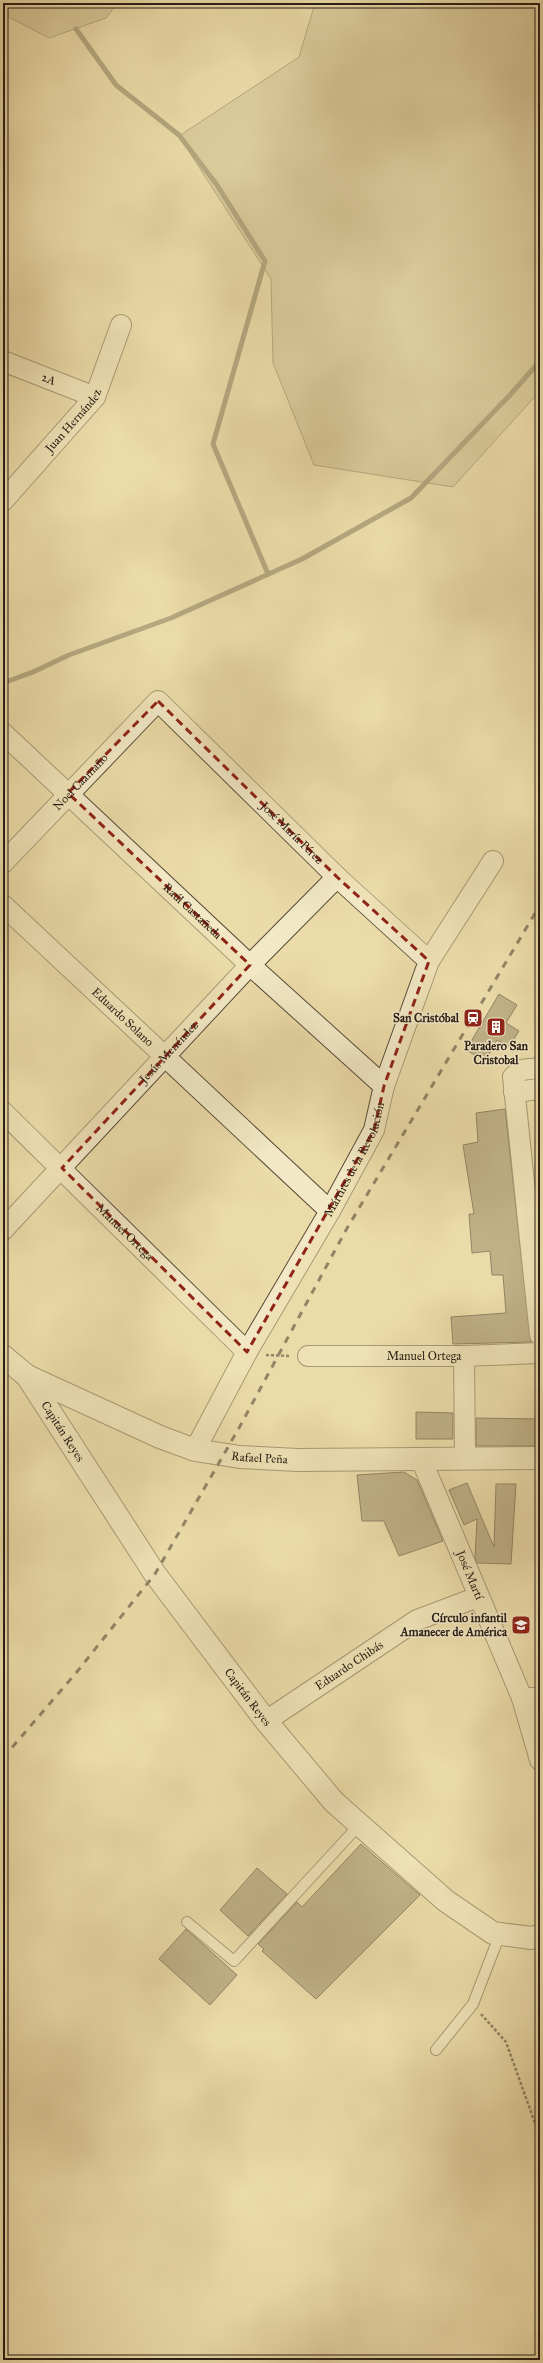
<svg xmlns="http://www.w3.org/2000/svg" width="543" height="2363" font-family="'IM FELL Great Primer',serif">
<rect width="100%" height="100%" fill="#ebdba8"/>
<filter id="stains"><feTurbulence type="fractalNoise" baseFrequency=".005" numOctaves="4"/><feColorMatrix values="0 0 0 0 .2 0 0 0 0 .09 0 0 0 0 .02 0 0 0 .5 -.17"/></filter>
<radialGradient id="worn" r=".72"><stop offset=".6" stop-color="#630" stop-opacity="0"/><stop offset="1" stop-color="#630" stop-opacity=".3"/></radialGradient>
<g fill="#cabb8f" stroke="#786c52">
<path d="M3 3H117L106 18 49 38 3 14Z"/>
<path d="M315 3H540V391L453 487 314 465 273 363 271 279 179 136 299 57Z"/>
</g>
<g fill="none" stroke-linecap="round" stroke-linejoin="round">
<g stroke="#74684f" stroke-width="5">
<path d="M76 29 116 85 179 135 217 185 265 261 213 444 268 574"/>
<path d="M3 683 33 672 69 655 171 618 302 559 411 498 510 395 540 361"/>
</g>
</g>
<g fill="#8d7f61" stroke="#271c14">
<path d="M499 994 517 1005 506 1023 519 1031 509 1047 497 1040 485 1061 466 1050Z"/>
<path d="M505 1109 531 1342 453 1344 451 1317 506 1313 503 1275H492L490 1251 472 1253 469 1214H474L463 1145 478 1142 476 1113Z"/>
<path d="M416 1412 453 1413V1439H416Z"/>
<path d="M476 1418 540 1419V1446H476Z"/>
<path d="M404 1472 417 1480 443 1541 399 1556 384 1521H362L357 1475Z"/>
<path d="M467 1483 494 1547 496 1484H516L511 1564 477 1563 475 1557 477 1519 464 1525 449 1490Z"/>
<path d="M361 1844 420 1895 316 1999 262 1951 264 1949 258 1944 297 1902 302 1907Z"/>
<path d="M257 1868 287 1894 248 1936 220 1910Z"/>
<path d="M186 1929 237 1975 210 2005 159 1959Z"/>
</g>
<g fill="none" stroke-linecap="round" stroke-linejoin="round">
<g stroke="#584c39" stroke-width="12">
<g id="service">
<path d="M187 1922 234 1961 360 1824"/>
<path d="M436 2050 473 2004 500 1934"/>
</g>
</g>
<g stroke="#584c39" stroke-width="22">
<g id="minor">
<path id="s1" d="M3 361 95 397"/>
<path id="s2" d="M3 501 95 397 121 325"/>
<path id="s3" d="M3 733 250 965 384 1086"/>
<path id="s4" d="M3 863 158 701 337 877 429 961"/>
<path id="s5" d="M3 905 330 1211"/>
<path d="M540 1068 521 1070 513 1077 540 1335"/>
<path d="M514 1092 540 1089"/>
<path id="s6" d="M3 1112 247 1352"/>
<path id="s7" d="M3 1230 250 965 337 877"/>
<path id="s8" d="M308 1356H464L540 1353"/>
<path d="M464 1356 465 1459"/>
<path id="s9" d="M195 1450 247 1352 330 1211 374 1130 384 1086 429 961 493 861"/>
<path id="s10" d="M421 1459 522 1698 540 1760"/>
<path d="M522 1698H540"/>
<path id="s11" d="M266 1721 417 1620 478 1597"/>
</g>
</g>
<g stroke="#584c39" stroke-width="24">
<g id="tertiary">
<path id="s12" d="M3 1356 27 1376 160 1437 195 1450 240 1457 298 1460 540 1458"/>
<path id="s13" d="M27 1376 155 1574 266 1721 334 1802 446 1901 493 1933 531 1938 540 1936"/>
</g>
</g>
<g stroke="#271c14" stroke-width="2.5" stroke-dasharray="3 2" stroke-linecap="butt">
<path d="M266 1355 290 1356"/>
<path d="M481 2014 506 2042 540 2137"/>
</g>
<use href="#service" stroke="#f2e8c6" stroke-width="10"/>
<use href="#minor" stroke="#f2e8c6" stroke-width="20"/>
<use href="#tertiary" stroke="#f2e8c6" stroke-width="22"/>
<path stroke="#271c14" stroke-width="3" stroke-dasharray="7 7" stroke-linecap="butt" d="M3 1758 76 1673 155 1574 239 1428 346 1230 540 905"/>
</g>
<path d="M0 0H543V2363H0ZM158 701 337 877 429 961 384 1086 374 1130 247 1352 62 1168 250 965 68 793Z" fill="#ebdba8" fill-opacity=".55" fill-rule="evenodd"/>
<path fill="none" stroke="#8f2418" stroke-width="3" stroke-dasharray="8 5" stroke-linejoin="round" d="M158 701 337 877 429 961 384 1086 374 1130 247 1352 62 1168 250 965 68 793Z"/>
<defs>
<g id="station-square" transform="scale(1)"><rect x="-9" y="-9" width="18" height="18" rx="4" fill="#8f2418" stroke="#f2e8c6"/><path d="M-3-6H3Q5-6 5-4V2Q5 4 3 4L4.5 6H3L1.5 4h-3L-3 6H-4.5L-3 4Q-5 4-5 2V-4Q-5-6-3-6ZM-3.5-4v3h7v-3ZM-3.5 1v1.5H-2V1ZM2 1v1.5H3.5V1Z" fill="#fff"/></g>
<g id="building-square" transform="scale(1)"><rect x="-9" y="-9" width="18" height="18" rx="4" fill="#8f2418" stroke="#f2e8c6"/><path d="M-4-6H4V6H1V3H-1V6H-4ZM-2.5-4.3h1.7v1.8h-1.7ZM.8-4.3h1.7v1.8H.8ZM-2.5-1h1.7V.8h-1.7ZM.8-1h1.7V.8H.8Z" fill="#fff"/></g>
<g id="school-square" transform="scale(1)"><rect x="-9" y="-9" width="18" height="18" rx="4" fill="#8f2418" stroke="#f2e8c6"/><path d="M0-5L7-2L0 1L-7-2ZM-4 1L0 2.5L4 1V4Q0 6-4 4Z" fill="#fff"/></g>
</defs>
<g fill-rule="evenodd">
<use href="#station-square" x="473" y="1018"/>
<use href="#building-square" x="496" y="1027"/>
<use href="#school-square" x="521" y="1625"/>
</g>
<g text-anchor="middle" stroke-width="3" stroke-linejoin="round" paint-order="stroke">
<g font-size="12" fill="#271c14" stroke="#f2e8c6">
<text dy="4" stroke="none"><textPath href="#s1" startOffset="49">2A</textPath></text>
<text dy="4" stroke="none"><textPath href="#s2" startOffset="107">Juan Hernández</textPath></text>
<text dy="4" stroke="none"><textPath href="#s4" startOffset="112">Noel Caamaño</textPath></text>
<text dy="4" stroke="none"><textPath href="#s4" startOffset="412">José María Pérez</textPath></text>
<text dy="4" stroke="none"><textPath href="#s3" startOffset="260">Raúl Castañeda</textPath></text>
<text dy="4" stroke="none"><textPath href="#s5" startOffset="164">Eduardo Solano</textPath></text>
<text dy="4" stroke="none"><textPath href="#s7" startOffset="243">Jesús Menéndez</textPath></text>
<text dy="4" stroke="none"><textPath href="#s9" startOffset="332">Mártires de la Revolución</textPath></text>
<text dy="4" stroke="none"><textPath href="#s6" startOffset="171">Manuel Ortega</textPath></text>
<text dy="4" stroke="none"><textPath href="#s8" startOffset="116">Manuel Ortega</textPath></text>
<text dy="4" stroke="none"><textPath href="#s13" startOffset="66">Capitán Reyes</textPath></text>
<text dy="4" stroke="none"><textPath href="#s12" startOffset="280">Rafael Peña</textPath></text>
<text dy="4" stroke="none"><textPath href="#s10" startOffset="126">José Martí</textPath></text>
<text dy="4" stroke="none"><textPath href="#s11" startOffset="100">Eduardo Chibás</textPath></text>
<text dy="4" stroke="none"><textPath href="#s13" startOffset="390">Capitán Reyes</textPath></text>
</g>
<g font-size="12" font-weight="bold" fill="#271c14" stroke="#f2e8c6" text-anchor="end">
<text x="459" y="1022">San Cristóbal</text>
<text x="496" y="1050" text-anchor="middle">Paradero San<tspan x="496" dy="14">Cristobal</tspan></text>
<text x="507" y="1622">Círculo infantil<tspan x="507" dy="14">Amanecer de América</tspan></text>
</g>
</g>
<rect width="543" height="2363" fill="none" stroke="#ebdba8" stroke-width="16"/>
<rect x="4" y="4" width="535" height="2355" fill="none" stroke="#271c14" stroke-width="2"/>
<rect x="8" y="8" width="527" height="2347" fill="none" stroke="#271c14"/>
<rect width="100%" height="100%" filter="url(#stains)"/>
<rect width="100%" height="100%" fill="url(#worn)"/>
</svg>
